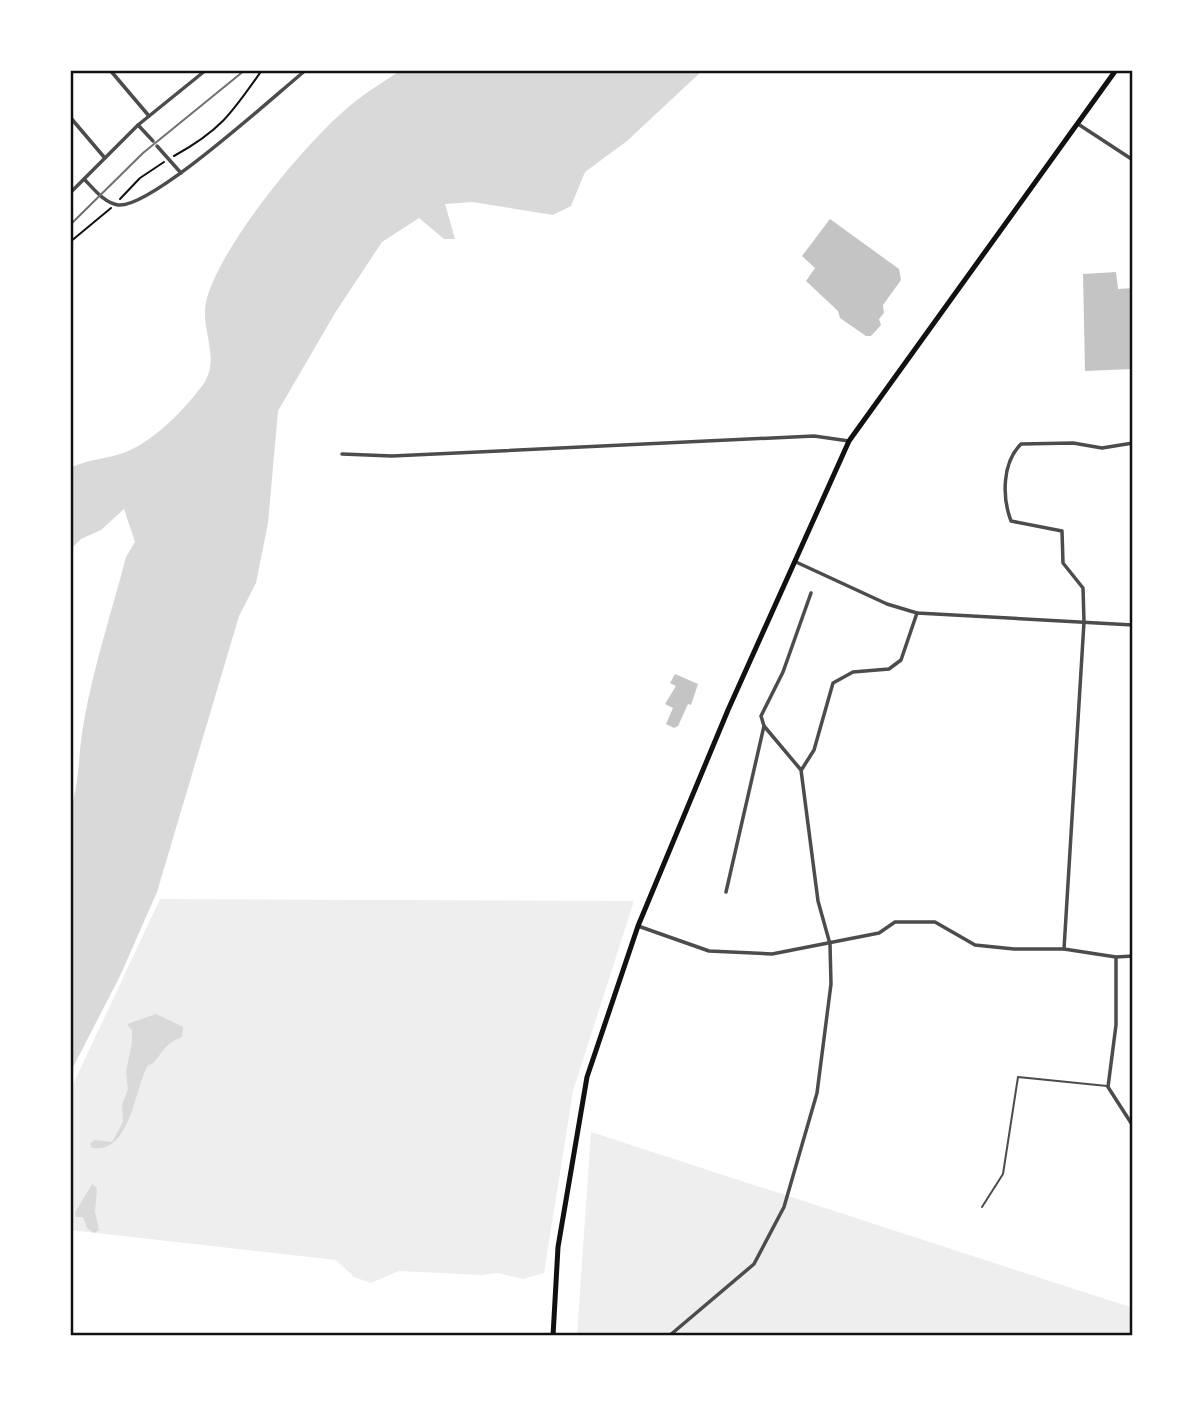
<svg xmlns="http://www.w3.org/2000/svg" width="1203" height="1406" font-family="Barlow,sans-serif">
<rect width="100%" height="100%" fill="#fff"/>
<g fill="#eee">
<path d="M160 899 634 901 573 1091 544 1273 523 1279 498 1273 482 1275 399 1271 371 1283 354 1277 336 1260 70 1230V1091Z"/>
<path d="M591 1132 1133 1308V1336H577Z"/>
</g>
<g fill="#d9d9d9">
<path d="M401 70 410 73 413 70H703L627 141 585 172 571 206 553 215 473 202 445 204 455 239H444L419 218 382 242 335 313 278 411 268 523 256 583 239 616 157 892 120 976 70 1073V812C80 782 78 752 84 721 94 665 112 611 126 557L135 542 124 509 101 530 81 539 70 550V468C88 459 108 459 126 452 155 440 184 410 202 386 223 358 198 329 207 298 223 242 310 136 357 100 371 89 387 80 401 70Z"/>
<path d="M156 1014 183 1027 182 1037C164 1045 166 1048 154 1062 148 1068 150 1061 146 1069 134 1094 129 1154 92 1148L90 1144 94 1140 112 1142 123 1122 122 1105 128 1089 126 1071 132 1043V1030L127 1024Z"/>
<path d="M92 1184 97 1188 95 1212 99 1230 94 1233 87 1228 83 1217H76L75 1213Z"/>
</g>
<g fill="#c4c4c4">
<path d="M830 219 899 269 901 280 883 305 884 313 879 319 881 325 871 336H866L840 318 838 311 806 281 815 268 802 256Z"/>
<path d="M1116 272 1118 289 1133 288V369L1085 371 1083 274Z"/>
<path d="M675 674 698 684 691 705 688 704 678 726 674 728 666 724 673 708 665 704 676 686 670 683Z"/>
</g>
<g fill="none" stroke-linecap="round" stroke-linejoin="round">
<g stroke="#111" stroke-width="2">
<path d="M174 156C221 130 232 113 262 70"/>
<path d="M120 199 140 178 164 162"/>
<path d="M70 242 111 208"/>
</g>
<path stroke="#4c4c4c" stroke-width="2" d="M982 1207 1003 1174 1018 1077 1107 1086"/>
<g stroke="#4c4c4c" stroke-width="3.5">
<path d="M110 70 149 116"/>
<path d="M70 117 104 157"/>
<path d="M138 125 153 141"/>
<path d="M157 146 181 173"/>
<path d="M84 179C93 188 104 203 118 205 151 209 275 95 306 70"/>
<path d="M70 193 138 125 206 70"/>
<path d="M342 454 392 456 814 436 849 441"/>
<path d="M796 562 887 604 917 613 1133 625"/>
<path d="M802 769 814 750 833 683 853 672 889 669 901 660 917 613"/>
<path d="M726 892 764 726 761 716 783 672 811 593"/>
<path d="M638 926 709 951 772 954 879 933 895 922H935L975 945 1014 949H1064L1116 957 1133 956"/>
<path d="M1064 949 1084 622 1083 588 1063 563 1062 531 1011 521C1002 497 1002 463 1021 444L1073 443 1102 448 1133 443"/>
<path d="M1116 958V1025L1108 1087 1133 1126"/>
<path d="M669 1336 754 1264 784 1207 817 1093 831 984 830 944 818 901 801 770 764 726"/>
</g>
<path stroke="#4c4c4c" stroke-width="3.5" d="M1078 124 1133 160"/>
<path stroke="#111" stroke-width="5" d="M553 1336 558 1247 587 1077 638 926 728 710 849 441 1116 70"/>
<path stroke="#707070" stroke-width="2" d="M70 225 143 153 245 70"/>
</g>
<rect width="1203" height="1406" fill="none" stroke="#ffffff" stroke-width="144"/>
<rect x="72" y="72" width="1059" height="1262" fill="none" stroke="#111" stroke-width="2.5"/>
</svg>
